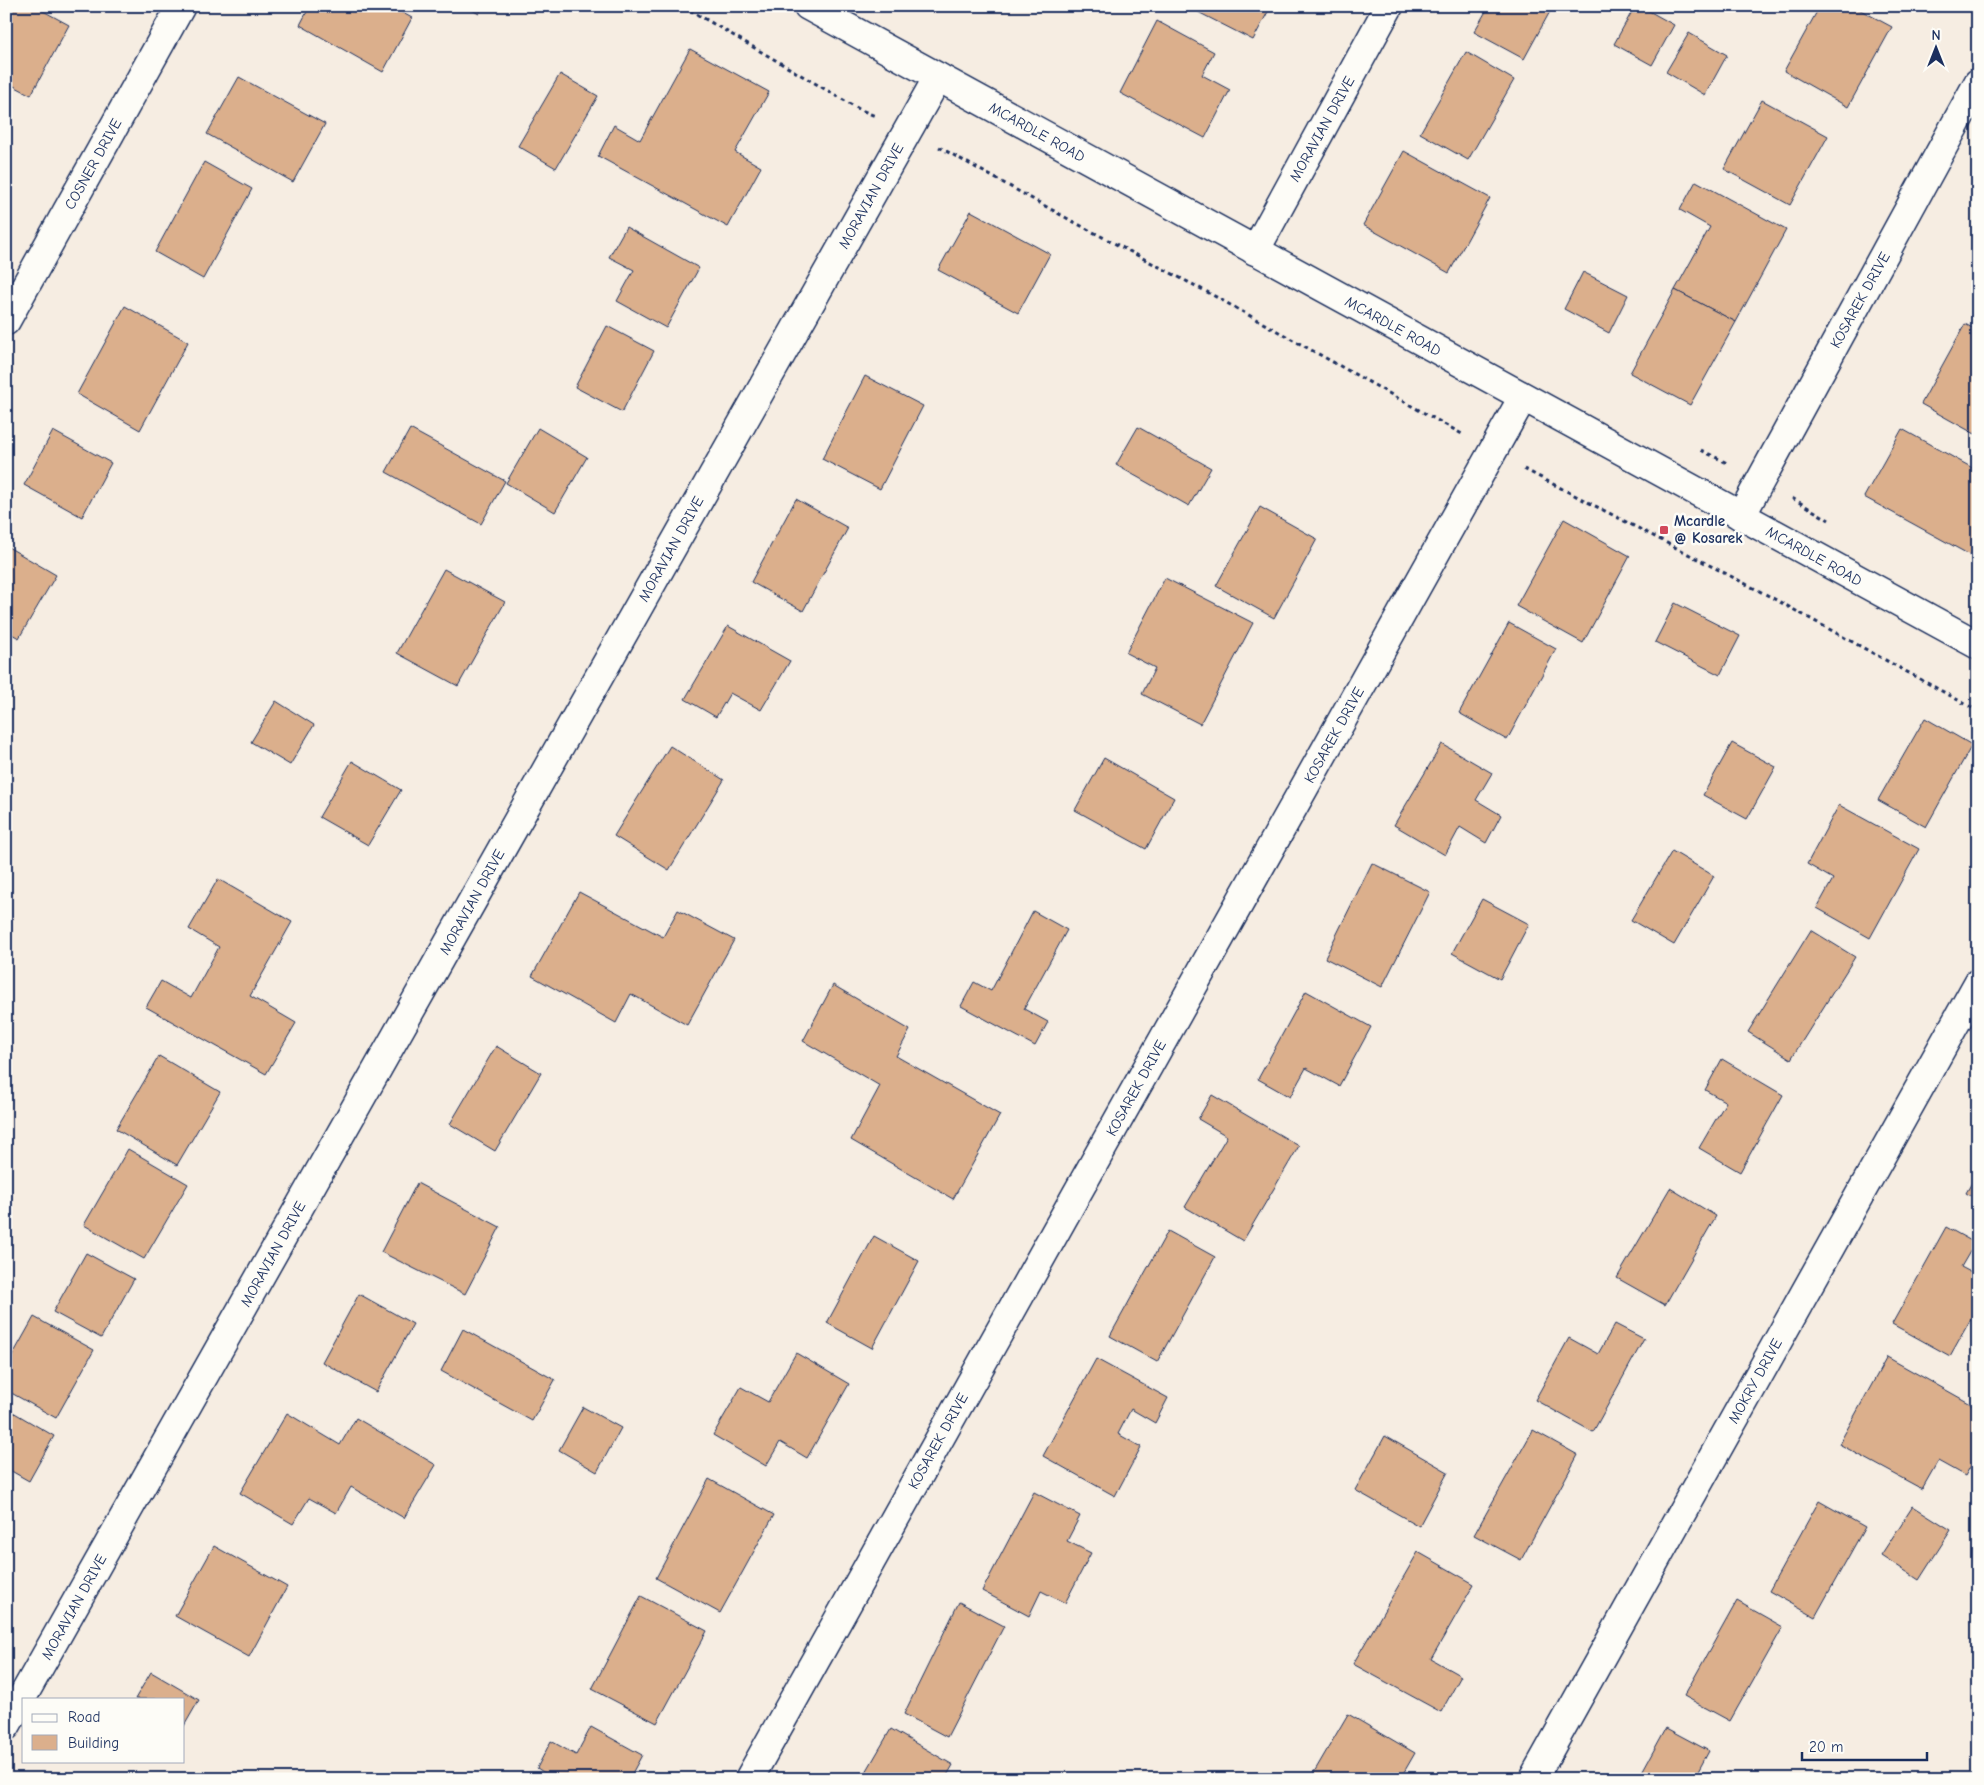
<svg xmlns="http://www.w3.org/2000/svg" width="1984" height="1785" font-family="'Comic Neue',sans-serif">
<rect width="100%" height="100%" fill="#f6ede2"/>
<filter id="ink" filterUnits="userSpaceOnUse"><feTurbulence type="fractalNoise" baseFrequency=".02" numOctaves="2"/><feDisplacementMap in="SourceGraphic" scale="10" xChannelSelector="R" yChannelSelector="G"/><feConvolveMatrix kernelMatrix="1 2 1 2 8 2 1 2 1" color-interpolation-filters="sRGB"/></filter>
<g filter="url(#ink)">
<g fill="#dbaf8c" stroke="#1b2f5e">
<path d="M6 6H34L69 25 31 95 6 82Z"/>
<path d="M310 6H390L412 18 383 72 300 25Z"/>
<path d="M465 6H483L479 14Z"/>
<path d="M1201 6H1271L1253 40 1198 12Z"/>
<path d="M1489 6H1553L1524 59 1474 32Z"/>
<path d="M1635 6H1640L1674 25 1652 65 1614 44Z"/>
<path d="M1820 6H1853L1892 27 1848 107 1784 71Z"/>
<path d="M1157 21 1214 52 1202 75 1230 90 1205 138 1120 93Z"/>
<path d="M1689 33 1727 55 1705 95 1666 72Z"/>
<path d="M690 49 769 92 735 152 761 167 728 227 598 156 614 125 640 140Z"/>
<path d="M1466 52 1514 80 1468 160 1420 133Z"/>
<path d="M560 74 598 96 556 168 518 146Z"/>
<path d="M239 77 325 124 293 182 207 134Z"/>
<path d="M1762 100 1828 136 1790 205 1724 169Z"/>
<path d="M1404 151 1490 198 1449 273 1363 225Z"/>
<path d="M204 162 252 189 203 279 155 252Z"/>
<path d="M1696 181 1786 230 1736 322 1675 290 1710 227 1680 210Z"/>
<path d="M971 211 1050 254 1018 313 938 270Z"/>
<path d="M626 227 699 268 666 328 617 301 634 270 609 257Z"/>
<path d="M1583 272 1628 295 1609 333 1564 309Z"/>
<path d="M1675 290 1736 322 1690 405 1630 373Z"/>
<path d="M125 306 188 342 140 430 77 394Z"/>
<path d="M1965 324 1978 331V428L1975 434 1921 404Z"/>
<path d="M607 326 654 351 622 412 575 387Z"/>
<path d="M865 376 923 406 880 489 822 459Z"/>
<path d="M1138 427 1211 468 1189 506 1116 465Z"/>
<path d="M538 428 587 457 555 512 506 483Z"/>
<path d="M410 429 505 481 481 524 386 472Z"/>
<path d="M1902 429 1978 471V542L1970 555 1864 497Z"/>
<path d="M53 431 111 463 82 517 24 485Z"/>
<path d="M796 499 848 528 803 611 751 582Z"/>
<path d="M1260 507 1317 539 1274 618 1216 586Z"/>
<path d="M1564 519 1630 556 1583 643 1516 606Z"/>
<path d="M8 547 56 575 19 638 6 631Z"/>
<path d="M444 569 505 602 458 686 397 653Z"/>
<path d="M1165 578 1253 623 1200 724 1142 694 1155 668 1126 653Z"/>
<path d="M1675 603 1740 636 1720 675 1655 642Z"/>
<path d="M1509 623 1556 649 1507 740 1459 713Z"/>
<path d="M728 626 790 661 761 710 730 693 716 717 685 699Z"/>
<path d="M276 701 314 725 290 765 251 742Z"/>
<path d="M1925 718 1972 745 1926 827 1878 800Z"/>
<path d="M1732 743 1776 767 1747 819 1703 795Z"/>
<path d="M1442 744 1492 773 1476 800 1501 815 1486 843 1460 827 1445 855 1394 825Z"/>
<path d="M670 746 724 780 669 870 614 836Z"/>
<path d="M1104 758 1174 798 1146 849 1075 810Z"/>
<path d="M352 761 401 790 368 845 319 817Z"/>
<path d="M1839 805 1919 849 1870 938 1817 908 1833 879 1807 864Z"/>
<path d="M1672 851 1714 876 1674 945 1631 920Z"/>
<path d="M1372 863 1430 892 1382 987 1325 958Z"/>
<path d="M218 879 292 922 250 996 296 1023 266 1074 146 1007 161 981 191 998 219 947 189 929Z"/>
<path d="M579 892 663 937 678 910 734 940 687 1025 631 994 616 1023 532 976Z"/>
<path d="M1482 899 1529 924 1500 979 1452 953Z"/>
<path d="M1033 911 1067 930 1024 1009 1048 1022 1035 1046 961 1006 974 982 991 991Z"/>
<path d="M1811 930 1855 957 1791 1059 1748 1032Z"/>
<path d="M833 985 910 1030 896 1056 1000 1115 953 1199 851 1140 880 1086 803 1041Z"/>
<path d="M1306 991 1371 1027 1339 1086 1306 1068 1290 1097 1258 1079Z"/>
<path d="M496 1046 541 1073 495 1151 450 1124Z"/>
<path d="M159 1056 220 1092 177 1165 116 1129Z"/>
<path d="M1722 1059 1783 1095 1740 1172 1699 1148 1726 1102 1705 1090Z"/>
<path d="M1212 1095 1299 1146 1243 1241 1185 1207 1227 1136 1198 1119Z"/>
<path d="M128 1149 188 1184 144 1259 84 1225Z"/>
<path d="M1978 1172V1200L1966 1193Z"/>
<path d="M417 1183 500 1227 465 1294 381 1252Z"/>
<path d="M1670 1188 1716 1216 1665 1305 1617 1278Z"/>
<path d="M1946 1227 1975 1243 1961 1267 1978 1276V1306L1950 1356 1892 1324Z"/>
<path d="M1168 1231 1215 1257 1157 1362 1110 1336Z"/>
<path d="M874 1236 919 1261 872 1348 827 1323Z"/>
<path d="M86 1253 134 1279 101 1338 53 1312Z"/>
<path d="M359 1294 413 1324 376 1392 322 1362Z"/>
<path d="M34 1317 94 1350 56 1418 6 1390V1367Z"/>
<path d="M1615 1324 1644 1339 1593 1432 1535 1400 1569 1338 1598 1354Z"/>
<path d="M463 1329 555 1380 532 1421 441 1371Z"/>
<path d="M796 1353 849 1384 807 1458 780 1442 766 1466 713 1435 741 1387 768 1402Z"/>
<path d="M1887 1357 1978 1408V1453L1965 1476 1938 1461 1922 1489 1839 1444Z"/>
<path d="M1096 1359 1168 1398 1155 1423 1131 1409 1118 1434 1141 1447 1115 1496 1043 1456Z"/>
<path d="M583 1407 621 1428 597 1472 559 1450Z"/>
<path d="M6 1408 54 1436 29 1481 6 1468Z"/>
<path d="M287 1413 340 1445 356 1418 436 1465 404 1518 351 1487 336 1513 309 1498 293 1524 240 1493Z"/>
<path d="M1533 1430 1578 1455 1521 1560 1474 1535Z"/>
<path d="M1385 1436 1448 1472 1419 1526 1355 1490Z"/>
<path d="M709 1479 774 1515 720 1613 656 1578Z"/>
<path d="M1034 1492 1080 1516 1067 1541 1091 1553 1065 1603 1041 1591 1029 1616 982 1591Z"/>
<path d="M1819 1501 1865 1527 1815 1617 1769 1591Z"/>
<path d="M1913 1506 1951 1530 1919 1580 1881 1555Z"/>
<path d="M214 1546 287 1587 249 1657 175 1616Z"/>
<path d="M1418 1552 1474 1584 1431 1659 1461 1676 1441 1712 1353 1664Z"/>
<path d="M641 1596 707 1631 657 1723 592 1689Z"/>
<path d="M1737 1601 1783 1627 1730 1721 1684 1696Z"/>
<path d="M959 1602 1004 1626 947 1737 904 1714Z"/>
<path d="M151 1672 199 1700 184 1726V1699H135Z"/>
<path d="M1348 1714 1415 1753 1400 1779H1310Z"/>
<path d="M591 1727 642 1755 629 1779H554L537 1768 551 1741 576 1755Z"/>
<path d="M1666 1728 1709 1751 1694 1779H1638Z"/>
<path d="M891 1729 953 1765 945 1779H862Z"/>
</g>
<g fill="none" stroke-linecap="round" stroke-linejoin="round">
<g stroke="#1b2f5e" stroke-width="31">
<g id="minor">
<path d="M1255 251 1389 6"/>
<path d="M6 321 181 6"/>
<path d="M1741 516 1978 83"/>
<path d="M6 1726 938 77"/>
<path d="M749 1779 1523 397"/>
<path d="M1533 1779 1978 983"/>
</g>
</g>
<g stroke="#1b2f5e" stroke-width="31">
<path id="secondary" d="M808 6 1978 645"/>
</g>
<g stroke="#1b2f5e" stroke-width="3" stroke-dasharray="4 4" stroke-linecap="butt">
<path d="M683 6 859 109 875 116"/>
<path d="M939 147 1072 221 1209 293 1462 434"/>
<path d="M1701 450 1729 464"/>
<path d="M1524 469 1769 596 1978 711"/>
<path d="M1792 498 1829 520"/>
</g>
<use href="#minor" stroke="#fdfcf7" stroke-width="28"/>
<use href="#secondary" stroke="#fdfcf7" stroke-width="28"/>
</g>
</g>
<rect fill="#d1495b" stroke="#fdfcf7" stroke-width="2" x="1659" y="525" width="10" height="10" rx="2.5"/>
<g text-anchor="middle" stroke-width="5" stroke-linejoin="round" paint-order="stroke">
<g font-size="15" fill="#1b2f5e" stroke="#fdfcf7">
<text transform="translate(1322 129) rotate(-61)" y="5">MORAVIAN DRIVE</text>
<text transform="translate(1037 132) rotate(29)" y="5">MCARDLE ROAD</text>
<text transform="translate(93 164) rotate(-61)" y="5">COSNER DRIVE</text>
<text transform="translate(871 196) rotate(-61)" y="5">MORAVIAN DRIVE</text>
<text transform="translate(1860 300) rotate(-61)" y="5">KOSAREK DRIVE</text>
<text transform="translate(1393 326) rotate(29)" y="5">MCARDLE ROAD</text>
<text transform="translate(671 549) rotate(-61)" y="5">MORAVIAN DRIVE</text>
<text transform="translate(1814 556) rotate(29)" y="5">MCARDLE ROAD</text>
<text transform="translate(1334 735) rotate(-61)" y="5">KOSAREK DRIVE</text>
<text transform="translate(472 902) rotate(-61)" y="5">MORAVIAN DRIVE</text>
<text transform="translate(1136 1088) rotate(-61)" y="5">KOSAREK DRIVE</text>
<text transform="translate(273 1254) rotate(-61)" y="5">MORAVIAN DRIVE</text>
<text transform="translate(1755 1381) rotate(-61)" y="5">MOKRY DRIVE</text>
<text transform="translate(938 1441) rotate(-61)" y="5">KOSAREK DRIVE</text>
<text transform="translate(74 1607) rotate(-61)" y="5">MORAVIAN DRIVE</text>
</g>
<g font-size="15" font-weight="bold" fill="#1b2f5e" stroke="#fdfcf7" text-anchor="start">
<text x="1674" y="526">Mcardle<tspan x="1674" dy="17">@ Kosarek</tspan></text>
</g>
</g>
<rect width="1984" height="1785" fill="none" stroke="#fdfcf7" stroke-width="25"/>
<rect x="12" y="12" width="1959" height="1760" fill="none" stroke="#1b2f5e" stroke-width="2" filter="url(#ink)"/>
<rect x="22" y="1698" width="162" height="65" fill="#fdfcf7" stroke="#a3aaba"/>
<rect x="32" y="1714" width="25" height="8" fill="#fdfcf7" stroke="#a3aaba"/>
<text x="68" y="1722" font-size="15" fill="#1b2f5e">Road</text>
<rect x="32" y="1735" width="25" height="15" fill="#dbaf8c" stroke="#a3aaba"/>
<text x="68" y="1748" font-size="15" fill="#1b2f5e">Building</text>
<g transform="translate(1936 48)" stroke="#fdfcf7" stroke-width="4" paint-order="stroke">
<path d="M0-4L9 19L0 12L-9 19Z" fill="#1b2f5e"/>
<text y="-8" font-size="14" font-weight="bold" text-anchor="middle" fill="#1b2f5e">N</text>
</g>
<path d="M1802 1752v8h125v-8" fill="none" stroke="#1b2f5e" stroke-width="2.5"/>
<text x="1809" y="1752" font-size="15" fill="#1b2f5e" stroke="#fdfcf7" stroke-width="4" paint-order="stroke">20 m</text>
</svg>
